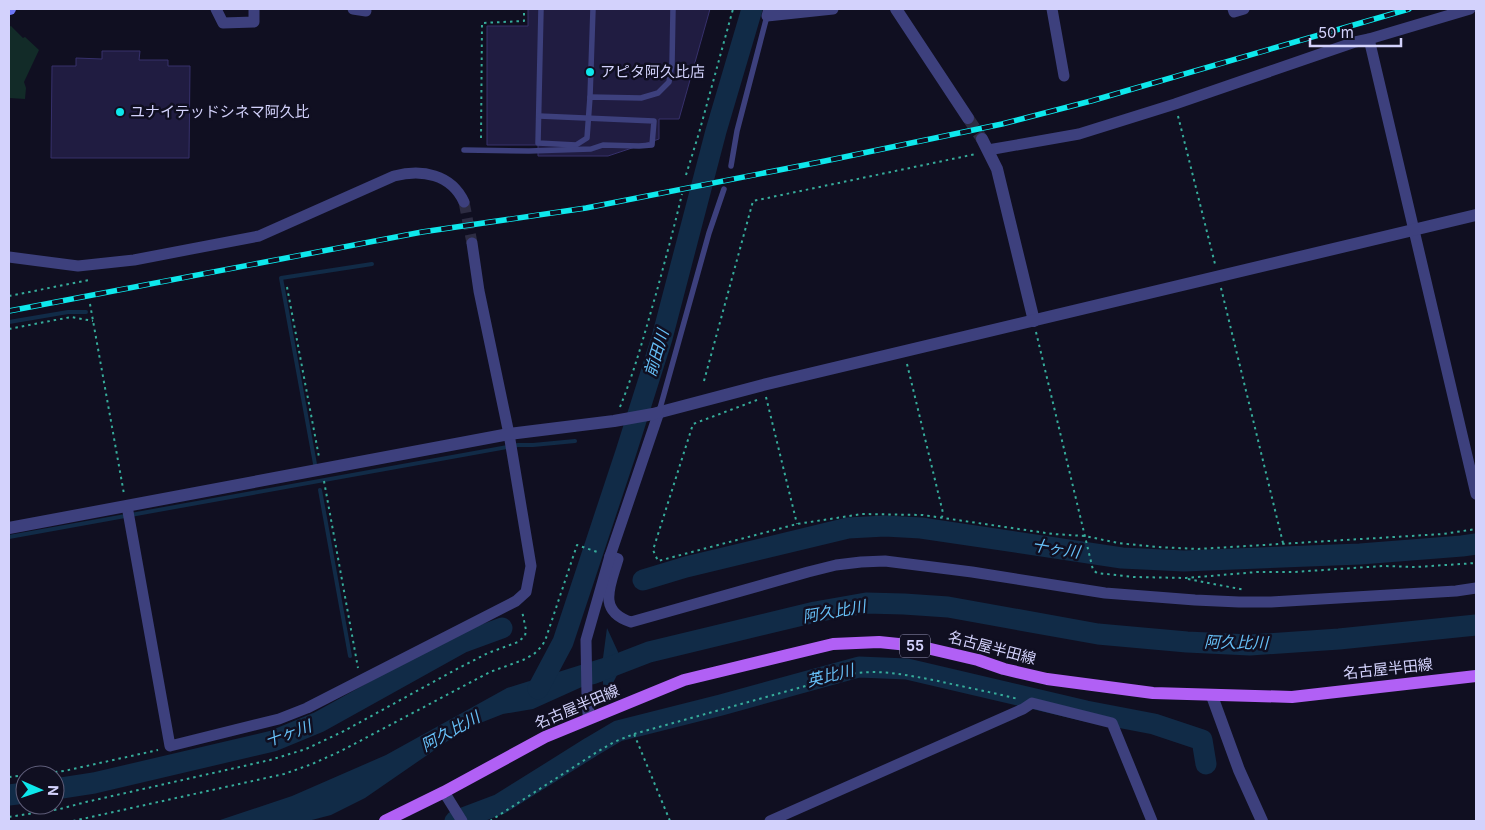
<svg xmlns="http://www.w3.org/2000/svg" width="1485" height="830" font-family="Inter,'Noto Sans JP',sans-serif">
<rect width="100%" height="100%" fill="#100f21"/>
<path fill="#122b28" d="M11 26 23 38 25 37 39 50 24 82 26 88 25 99 9 98V27Z"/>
<path fill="#112b47" d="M607 628 618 652 619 671 604 701 603 681 584 686 533 709 503 714 465 729 365 798 331 815 308 821H217L292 796 386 755 507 688 603 658Z"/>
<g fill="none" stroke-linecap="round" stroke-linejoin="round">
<g stroke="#112b47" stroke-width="4">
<path d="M9 322 68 312H86"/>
<path d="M315 464 281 278 372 264"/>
<path d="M320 490 350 656"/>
<path d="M9 537 518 445H533L575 441"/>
</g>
<g stroke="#112b47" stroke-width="21">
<path d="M643 580 686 567 848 528 885 526 921 528 1122 558 1184 561 1360 554 1462 546 1476 544"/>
<path d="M592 674 649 652 815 612 866 603 904 604 948 607 1098 634 1187 642 1250 645 1339 639 1476 625"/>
<path d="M538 689 563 642 626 452 662 338 716 131 752 9"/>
<path d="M55 789 94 783 273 741 319 722 461 643 502 628"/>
<path d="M9 795 25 793"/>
<path d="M455 821 500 804 591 747 618 731 721 705 859 667 907 669 1086 711 1154 724 1202 740 1206 764"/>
</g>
</g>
<g fill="#201c41" stroke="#36306b">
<path d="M528 9H710L679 119H659V139L608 156H538V145H487V26H528Z"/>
<path d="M102 51H140L139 60H168V66H190L189 158H51L52 66H76V58L102 59Z"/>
</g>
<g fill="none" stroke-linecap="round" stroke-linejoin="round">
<path stroke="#2d2c42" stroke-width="11" stroke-dasharray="11 5.5" stroke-linecap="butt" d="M464 202 472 243"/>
<path stroke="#2d2c42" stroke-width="12" stroke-dasharray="12 6" stroke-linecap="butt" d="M968 118 982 139"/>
<g stroke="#36ac9b" stroke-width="2" stroke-dasharray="2.5 4" stroke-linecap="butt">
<path d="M1178 116 1215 264"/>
<path d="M481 138 482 23 524 21V9"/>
<path d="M686 175 699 133 733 9"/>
<path d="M287 287 319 457"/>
<path d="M1221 288 1283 543"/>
<path d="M9 296 89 280"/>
<path d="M90 304 124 494"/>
<path d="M9 329 71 317 93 321"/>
<path d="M1036 332 1093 570 1097 573 1134 577 1186 578 1257 572H1294L1383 566 1416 567 1476 563"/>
<path d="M907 364 943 513 942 517"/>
<path d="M704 381 753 201 976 154"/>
<path d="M766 397 797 524"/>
<path d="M757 400 693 424 653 550 658 561 797 524 862 514 923 515 1053 534 1085 536 1118 543 1157 547 1198 549 1443 534 1476 529"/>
<path d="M620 407C635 370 645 332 656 294 665 261 674 228 682 194"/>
<path d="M324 481 358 668"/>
<path d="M1188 579 1245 590"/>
<path d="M634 734 845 675C878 668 906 675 938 681 964 687 991 692 1018 699"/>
<path d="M29 775 64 771 158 750"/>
<path d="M9 777 25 775"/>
<path d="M9 817 60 809 86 802 270 760 306 749 344 731 455 670 488 653 518 642 525 636 526 630 522 611"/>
<path d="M73 821 284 774 312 764 341 751 490 672 523 660 534 654 540 648 545 641 577 545 600 553"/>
<path d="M490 821 597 752 614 742 634 734 670 821"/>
</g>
<g stroke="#3d407d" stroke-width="5.5">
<path d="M541 9 538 143 576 145 587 138 590 97 641 98 658 93 669 82 672 64 673 9"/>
<path d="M590 97 593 9"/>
<path d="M464 150 529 151 591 149 603 145 639 146 652 145 654 121 539 116"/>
<path d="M731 166 737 131 767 16"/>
<path d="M659 412 709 233 724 189"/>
</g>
<g stroke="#3d407d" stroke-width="11">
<path d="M216 9 223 23 254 22V9"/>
<path d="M353 9 366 11"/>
<path d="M769 9 767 16 833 9"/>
<path d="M1052 9 1064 76"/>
<path d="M1233 9 1234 12 1244 9"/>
<path d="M1369 39 1476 494"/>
<path d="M988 150 1079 134 1175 104 1355 42 1369 39 1470 9"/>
<path d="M9 257 78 266 134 260 259 236 394 176C422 169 451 174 464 202"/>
<path d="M127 506 170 746 279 719 307 708 516 601 526 592 531 566 509 434 479 291 472 243"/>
<path d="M610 556 618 559C611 584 596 611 631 622L808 572 836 565 861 562 885 561 972 572 1105 593 1195 600 1239 602H1271L1456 591 1476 588"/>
<path d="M587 697 586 640 610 556 659 412"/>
<path d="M444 792 462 821"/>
<path d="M770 821 1023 709 1032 703 1112 723 1152 821"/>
</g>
<g stroke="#3d407d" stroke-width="12">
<path d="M896 9 968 118"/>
<path d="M982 139 997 169 1034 321"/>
<path d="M9 528 509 434 614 421 653 414 763 385 1476 215"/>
<path d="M1212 696 1239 770 1262 821"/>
<path d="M587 697 589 718"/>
</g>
<path stroke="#6f77f6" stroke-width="12" d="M9 9H10"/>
<path stroke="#b160f5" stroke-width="12" d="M385 821 444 792 545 737 684 680 833 644 879 642 918 646 978 660 1004 669 1047 679 1153 693 1292 697 1476 676"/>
<g stroke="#0ee8ec" stroke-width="5.5">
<path id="rail" d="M9 311 422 232 586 208 825 161 1002 124 1091 101 1409 9"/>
</g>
<use href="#rail" stroke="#100f21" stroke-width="4" stroke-dasharray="11" stroke-linecap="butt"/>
</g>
<g fill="#0ee8ec" stroke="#100f21" stroke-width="2">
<circle cx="590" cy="72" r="5"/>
<circle cx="120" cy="112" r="5"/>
</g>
<g text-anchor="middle" stroke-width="5" stroke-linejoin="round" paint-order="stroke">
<rect fill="#100f21" stroke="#9898ba" stroke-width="1" x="900" y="634.5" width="30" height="23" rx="4"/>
<g font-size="14" font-weight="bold" fill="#d3d2fc">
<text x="915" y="651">55</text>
</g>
<g font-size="15" fill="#d3d2fc" stroke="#100f21" text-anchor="start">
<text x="600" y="77">アピタ阿久比店</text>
<text x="130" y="117">ユナイテッドシネマ阿久比</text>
</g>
<g font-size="15" fill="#d3d2fc" stroke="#100f21">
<text transform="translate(992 648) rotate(15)" y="5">名古屋半田線</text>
<text transform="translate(1388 669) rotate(-6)" y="5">名古屋半田線</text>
<text transform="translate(577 707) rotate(-23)" y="5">名古屋半田線</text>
</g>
<g font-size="16" font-style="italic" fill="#66bff6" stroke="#100f21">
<text transform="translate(656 353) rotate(-73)" y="6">前田川</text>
<text transform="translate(1056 548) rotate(9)" y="6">十ヶ川</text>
<text transform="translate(834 611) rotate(-10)" y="6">阿久比川</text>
<text transform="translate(1236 642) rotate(1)" y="6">阿久比川</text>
<text transform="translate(830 675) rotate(-14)" y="6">英比川</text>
<text transform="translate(450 731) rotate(-29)" y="6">阿久比川</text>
<text transform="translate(288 733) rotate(-20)" y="6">十ヶ川</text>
</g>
</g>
<rect width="1485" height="830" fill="none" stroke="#d3d2fc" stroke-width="20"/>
<g transform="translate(40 790) rotate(92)"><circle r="24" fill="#100f21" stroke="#5e5d79"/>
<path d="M0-4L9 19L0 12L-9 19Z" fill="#0ee8ec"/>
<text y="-8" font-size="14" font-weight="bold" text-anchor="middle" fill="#d3d2fc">N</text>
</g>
<path d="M1310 38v8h91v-8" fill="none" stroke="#d3d2fc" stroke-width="2.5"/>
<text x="1318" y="38" font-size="15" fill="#d3d2fc" stroke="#100f21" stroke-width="4" paint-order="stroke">50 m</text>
</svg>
